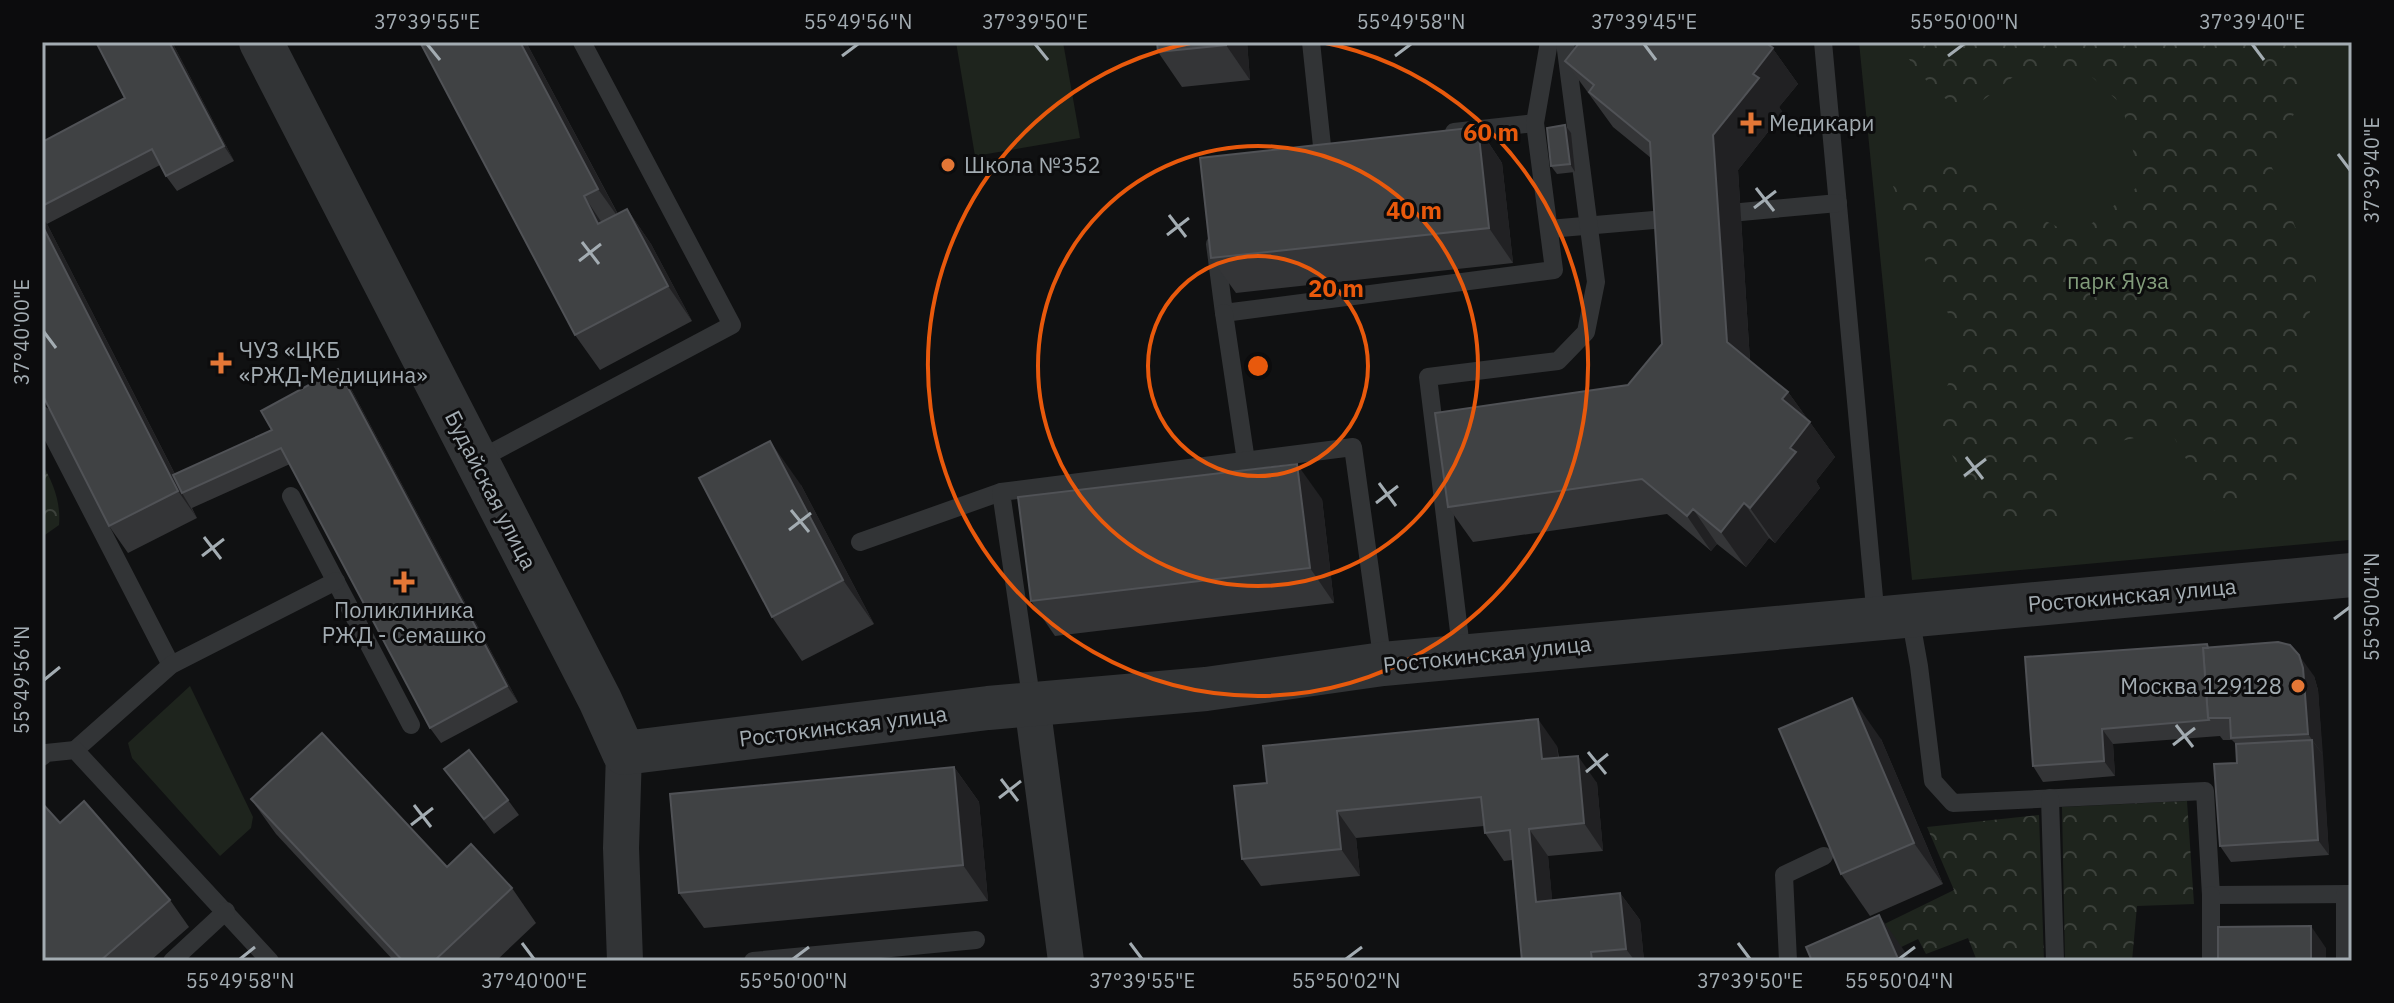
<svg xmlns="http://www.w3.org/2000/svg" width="2394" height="1003" font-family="'IBM Plex Sans',sans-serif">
<defs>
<pattern id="forest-crowns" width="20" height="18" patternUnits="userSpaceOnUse" patternTransform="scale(2)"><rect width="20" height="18" fill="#1e241d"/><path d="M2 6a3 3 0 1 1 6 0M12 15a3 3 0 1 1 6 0" fill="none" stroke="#3c413b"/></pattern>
</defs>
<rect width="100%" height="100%" fill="#101112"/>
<g fill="#1e241d">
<path d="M956 42H1063L1080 138 975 156Z"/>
<path d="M1859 42H2350L2352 76V538L2349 540 1912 580Z"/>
<path d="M190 686 253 817 251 828 220 856 132 758 128 743Z"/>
</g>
<g fill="url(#forest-crowns)">
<path d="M1895 42H2300L2301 98 2271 165 2316 280 2303 347 2300 478 2215 511 2170 430 2063 454V521H1988L1934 422 1962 346 1893 186 1956 163 1997 197 2076 236 2141 184 2122 105 2090 75 2027 66 1964 115 1930 85Z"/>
<path d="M42 464C53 482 61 503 59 525L42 537Z"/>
<path d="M2187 801 2194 904 2137 906 2132 961H2065L2062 807Z"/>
<path d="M2039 815 2044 961H1977L1968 938 1926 954 1918 939 1872 961 1819 956 1954 890 1927 827Z"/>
</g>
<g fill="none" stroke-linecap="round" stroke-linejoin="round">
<g stroke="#323436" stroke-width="18">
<path d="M1311 42 1322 146"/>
<path d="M1823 42 1876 619"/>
<path d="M1454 132 1535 123"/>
<path d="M1741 212 1838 203"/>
<path d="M1549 229 1677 218"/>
<path d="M1215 244 1224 313 1554 270 1535 123 1549 42"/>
<path d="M1224 313 1246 461"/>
<path d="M42 415 171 665"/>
<path d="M476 461 732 325 582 42"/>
<path d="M291 496 411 725"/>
<path d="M860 542 1001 492"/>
<path d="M1910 616 1919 666 1933 781 1953 803 2205 791 2211 895 2352 894"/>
<path d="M1462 656 1428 377 1558 361 1586 332 1596 282 1565 42"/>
<path d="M1032 704 1001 492 1353 447 1383 664"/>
<path d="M75 750 171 665 336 581"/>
<path d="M42 757 46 753 75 750 270 961"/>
<path d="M2050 798 2055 961"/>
<path d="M172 961 226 911"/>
<path d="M753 961 976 940"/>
<path d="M1788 961 1784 875 1824 856"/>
<path d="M2211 961V895"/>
<path d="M2345 961V894"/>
</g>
<g stroke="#323436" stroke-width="36">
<path d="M1032 704 1066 961"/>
<path d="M624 753 621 848 625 961"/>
</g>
<path stroke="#323436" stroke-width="44" d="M261 42 600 700 624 753 988 708 1206 689 1383 664 2352 575"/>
</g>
<g fill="#343537">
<path d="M172 42 234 161 177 191 166 176 160 165 47 224 175 474 272 430 338 369 349 385 518 702 441 743 430 728 290 464 192 508 197 518 128 553 109 526 42 394V142L125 98Z"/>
<path d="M420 42H526L618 214 627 209 651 244 692 321 600 370 575 335Z"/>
<path d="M1157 42H1247L1250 80 1182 87 1158 52Z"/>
<path d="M1580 42H1768L1798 84 1779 107 1783 113 1738 170 1750 361 1788 392 1835 457 1816 481 1820 488 1775 543 1769 538 1746 567 1717 544 1711 551 1667 514 1473 542 1448 507 1628 385 1662 344 1651 158 1613 127 1565 61Z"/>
<path d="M1478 127 1502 163 1513 263 1236 293 1211 258Z"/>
<path d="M1571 133 1575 172 1557 174 1551 166Z"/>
<path d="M801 485 874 624 802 661 772 617Z"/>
<path d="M1322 499 1334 603 1055 636 1031 601Z"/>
<path d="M2210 647 2314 676 2318 690 2329 855 2231 862 2220 846 2237 763 2236 744 2232 740H2223L2220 736 2113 744 2115 776 2043 782 2033 766Z"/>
<path d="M1881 739 1943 884 1870 916 1841 874Z"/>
<path d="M1557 746 1559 757 1597 783 1603 851 1548 856 1552 900 1620 893 1640 920 1644 961H1522L1512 860 1504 861 1485 833 1484 826 1356 838 1360 876 1261 886 1242 859 1267 783Z"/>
<path d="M954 767 979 802 988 901 704 928 679 893Z"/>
<path d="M444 769 508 800 519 815 494 834Z"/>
<path d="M251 799 512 888 536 923 496 961H394L276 834Z"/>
<path d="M60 823 170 900 189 927 150 961H42Z"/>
</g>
<g fill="#212123">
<path d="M169 42H172L234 161 224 146Z"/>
<path d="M520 42H526L623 224 598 189Z"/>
<path d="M1226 42H1247L1250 80 1226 45Z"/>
<path d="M1756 42H1768L1798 84 1779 107 1783 113 1738 170 1751 377 1727 342 1713 135 1753 74Z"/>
<path d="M1565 125 1571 133 1575 172 1570 164Z"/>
<path d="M1478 127 1502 163 1513 263 1489 228Z"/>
<path d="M584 196 608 232 598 224Z"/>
<path d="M627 209 651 244 692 321 668 286Z"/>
<path d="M42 217 47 224 184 492 182 493 197 518 178 491 42 225Z"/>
<path d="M338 369 349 385 518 702 507 686Z"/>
<path d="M1788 392 1835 457 1816 481 1820 488 1775 543 1750 508 1790 448 1782 399Z"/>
<path d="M770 441 801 485 874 624 843 580Z"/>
<path d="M1297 464 1322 499 1334 603 1310 568Z"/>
<path d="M1744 503 1769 538 1746 567 1721 532Z"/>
<path d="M1693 509 1717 544 1711 551 1687 516Z"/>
<path d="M2299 655 2314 676 2318 690 2323 755 2308 734Z"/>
<path d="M1852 698 1881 739 1943 884 1914 843Z"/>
<path d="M1538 719 1557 746 1561 786 1542 759Z"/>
<path d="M2102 729 2113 744 2115 776 2104 761Z"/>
<path d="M2312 740 2323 755 2329 855 2318 840Z"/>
<path d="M1578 756 1597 783 1603 851 1584 823Z"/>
<path d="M954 767 979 802 988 901 963 865Z"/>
<path d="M1337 811 1356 838 1360 876 1341 849Z"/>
<path d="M1529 829 1548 856 1555 929 1536 902Z"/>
<path d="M1620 893 1640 920 1644 961H1635L1626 949Z"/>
<path d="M1879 915 1908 956 1910 961H1899Z"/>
<path d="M2311 926 2326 948V961H2311Z"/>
</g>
<g fill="#404244" stroke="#505256" stroke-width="2">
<path d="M96 42H169L224 146 166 176 152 149 42 206V142L125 98Z"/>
<path d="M420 42H520L598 189 584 196 598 224 627 209 668 286 575 335Z"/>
<path d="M1157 42H1226V45L1158 52Z"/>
<path d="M1580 42H1765L1773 48 1753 74 1759 78 1713 135 1727 342 1788 392 1782 399 1810 422 1790 448 1796 452 1750 508 1744 503 1721 532 1693 509 1687 516 1642 479 1448 507 1435 413 1628 385 1662 344 1650 142 1589 92 1594 85 1565 61Z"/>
<path d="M1565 125 1570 164 1551 166 1547 128Z"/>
<path d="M1478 127 1489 228 1211 258 1200 158Z"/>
<path d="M42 225 178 491 109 526 42 394Z"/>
<path d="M338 369 507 686 430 728 281 448 182 493 173 475 272 430 261 411Z"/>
<path d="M770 441 843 580 772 617 699 478Z"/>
<path d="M1297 464 1310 568 1031 601 1018 497Z"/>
<path d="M2278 642 2290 645 2299 655 2303 668 2308 734 2231 738 2230 718H2208L2203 648Z"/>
<path d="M2207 644 2208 648H2203L2208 718 2209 720 2102 729 2104 761 2033 766 2025 657Z"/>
<path d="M1852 698 1914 843 1841 874 1779 729Z"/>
<path d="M1538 719 1542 759 1578 756 1584 823 1529 829 1536 902 1620 893 1626 949 1591 952 1592 961H1522L1510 830 1485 833 1481 797 1337 811 1341 849 1242 859 1234 786 1267 783 1263 746Z"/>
<path d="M322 733 447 867 471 844 512 888 434 961H403L251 799Z"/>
<path d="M2312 740 2318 840 2220 846 2214 764 2237 763 2236 744Z"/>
<path d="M469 750 508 800 484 819 444 769Z"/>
<path d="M954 767 963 865 679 893 670 794Z"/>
<path d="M84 801 170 900 100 961H42V803L60 823Z"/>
<path d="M1879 915 1899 961H1812L1806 947Z"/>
<path d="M2311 926V961H2218V927Z"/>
</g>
<path fill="none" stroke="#a3acb2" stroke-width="3" d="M427 44 440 60M1035 44 1048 60M1644 44 1656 60M2252 44 2264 60M842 56 858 44M1395 56 1411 44M1948 56 1964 44M2338 154 2350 170M1756 188 1774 211M1754 208 1776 191M1169 215 1186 237M1167 235 1189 218M582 242 599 264M579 261 601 244M44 332 56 348M1966 457 1983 479M1964 476 1986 459M1379 483 1396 506M1376 503 1398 486M791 510 809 532M789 530 811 513M204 537 221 559M202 556 224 539M2334 619 2350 607M44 680 60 667M2176 725 2193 747M2173 745 2195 728M1588 752 1606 774M1586 772 1608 754M1001 779 1018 801M999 798 1021 781M414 805 431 827M411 825 433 808M522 943 534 959M1130 943 1142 959M1738 943 1750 959M240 959 255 947M793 959 809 947M1346 959 1362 947M1899 959 1915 947"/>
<g fill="none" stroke="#e8590c" stroke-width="4">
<circle cx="1258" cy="366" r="110"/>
<circle cx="1258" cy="366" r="220"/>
<path d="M1321 42A330 330 0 1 1 1195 42"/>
</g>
<g fill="#e47736" stroke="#0c0c0d" stroke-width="3">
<path d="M1747 111h8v8h8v8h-8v8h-8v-8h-8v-8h8z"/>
<circle cx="948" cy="165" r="8"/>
<path d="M217 351h8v8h8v8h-8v8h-8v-8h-8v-8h8z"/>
<path d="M400 570h8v8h8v8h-8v8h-8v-8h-8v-8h8z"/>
<circle cx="2298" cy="686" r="8"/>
</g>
<g text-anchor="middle" stroke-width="6" stroke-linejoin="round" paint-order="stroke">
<g font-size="22" fill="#a3acb2" stroke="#0c0c0d" text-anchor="start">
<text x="1769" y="131">Медикари</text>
<text x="964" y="173">Школа №352</text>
<text x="239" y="358">ЧУЗ «ЦКБ<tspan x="239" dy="25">«РЖД-Медицина»</tspan></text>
<text x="404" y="618" text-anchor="middle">Поликлиника<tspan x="404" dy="25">РЖД - Семашко</tspan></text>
<text x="2282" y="694" text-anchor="end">Москва 129128</text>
</g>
<g font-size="22" fill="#829c7b" stroke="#0c0c0d">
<text x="2118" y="289">парк Яуза</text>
</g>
<g font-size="22" fill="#a3acb2" stroke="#0c0c0d">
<text transform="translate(491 490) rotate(63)" y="8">Будайская улица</text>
<text transform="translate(2132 595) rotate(-5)" y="8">Ростокинская улица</text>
<text transform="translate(1487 654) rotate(-6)" y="8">Ростокинская улица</text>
<text transform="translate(843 726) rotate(-7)" y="8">Ростокинская улица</text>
</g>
</g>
<circle cx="1258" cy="366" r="12" fill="#e8590c" stroke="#0c0c0d" stroke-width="4"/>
<g font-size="24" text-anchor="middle" font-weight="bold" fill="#e8590c" stroke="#0c0c0d" stroke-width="6" stroke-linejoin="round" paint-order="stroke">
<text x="1491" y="141">60 m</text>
<text x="1414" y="219">40 m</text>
<text x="1336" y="297">20 m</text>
</g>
<rect width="2394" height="1003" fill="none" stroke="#0c0c0d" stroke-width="88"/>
<rect x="44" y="44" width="2306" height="915" fill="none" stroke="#a3acb2" stroke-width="3"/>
<g font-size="20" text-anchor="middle" fill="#a3acb2">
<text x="427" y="29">37°39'55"E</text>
<text x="858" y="29">55°49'56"N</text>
<text x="1035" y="29">37°39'50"E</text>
<text x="1411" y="29">55°49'58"N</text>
<text x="1644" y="29">37°39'45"E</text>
<text x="1964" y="29">55°50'00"N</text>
<text x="2252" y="29">37°39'40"E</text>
<text transform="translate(2372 170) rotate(-90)" y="7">37°39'40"E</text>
<text transform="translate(22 332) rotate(-90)" y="7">37°40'00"E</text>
<text transform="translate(2372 607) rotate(-90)" y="7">55°50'04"N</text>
<text transform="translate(22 680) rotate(-90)" y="7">55°49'56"N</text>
<text x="240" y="988">55°49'58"N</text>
<text x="534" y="988">37°40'00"E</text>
<text x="793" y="988">55°50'00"N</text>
<text x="1142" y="988">37°39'55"E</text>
<text x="1346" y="988">55°50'02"N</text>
<text x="1750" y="988">37°39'50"E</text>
<text x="1899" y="988">55°50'04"N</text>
</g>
</svg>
